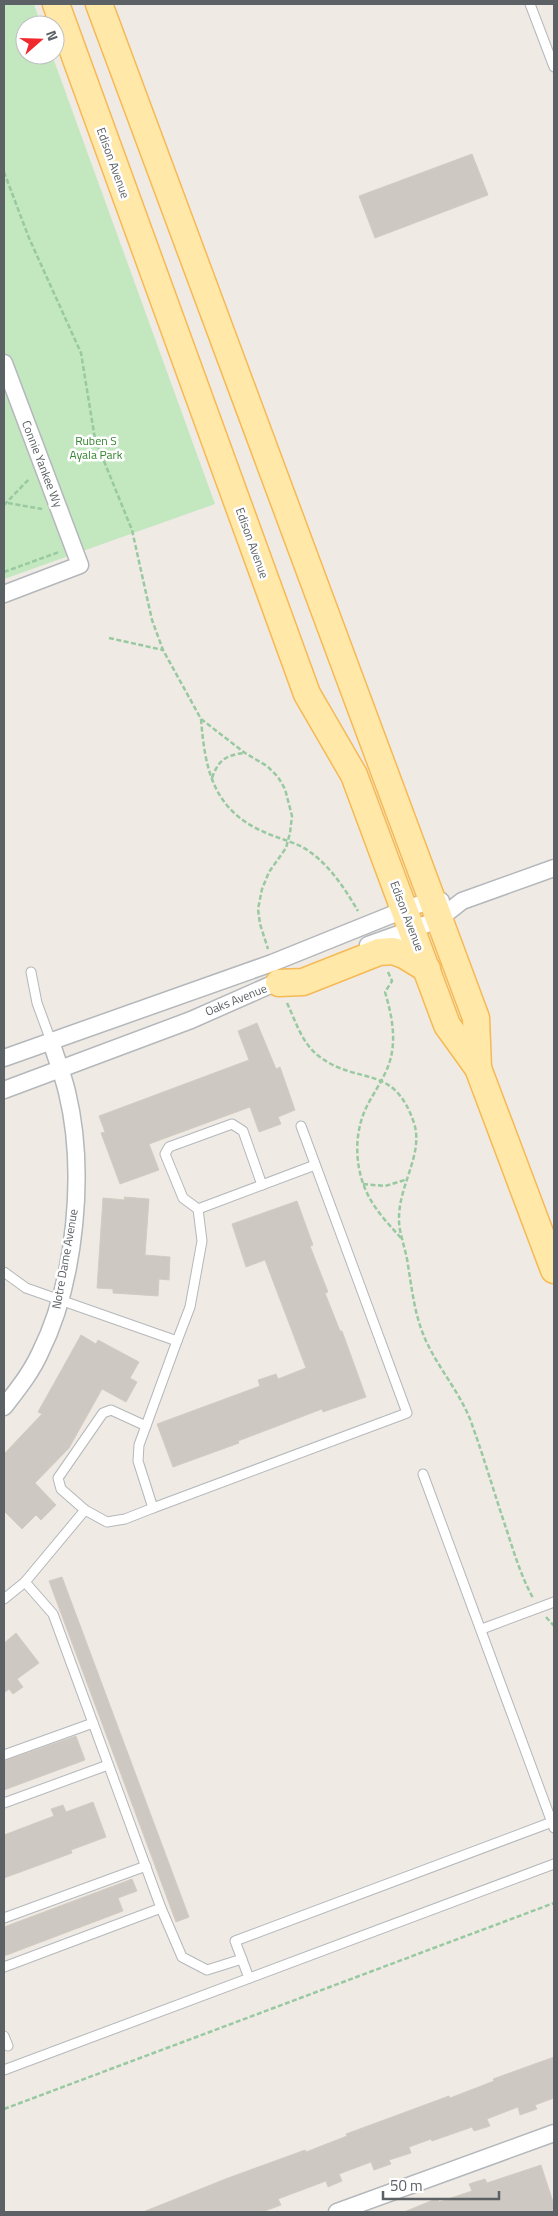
<svg xmlns="http://www.w3.org/2000/svg" width="558" height="2216" font-family="'Titillium Web',sans-serif">
<rect width="100%" height="100%" fill="#efebe4"/>
<path fill="#c3e7bf" d="M4 4H34L41 25H25V55H52L215 504 4 579Z"/>
<g fill="#cdc8c2" stroke="#d4ccc2">
<path d="M472 154 488 195 375 238 359 196Z"/>
<path d="M257 1023 276 1069 280 1067 295 1110 278 1117 281 1124 259 1132 250 1107 149 1144 159 1170 120 1184 101 1133 105 1132 99 1116 249 1060 238 1031Z"/>
<path d="M124 1197 149 1199 145 1255 170 1257 169 1280 159 1279 158 1296 113 1293V1289L97 1288 103 1198 125 1200Z"/>
<path d="M297 1201 313 1245 310 1246 328 1292 325 1293 340 1331H342L366 1397 323 1412 322 1409 238 1441 239 1443 173 1467 157 1424 260 1386 258 1380 276 1374 278 1379 306 1368 265 1260 246 1267 232 1224Z"/>
<path d="M81 1335 96 1344 98 1340 139 1362 130 1378 137 1382 126 1402 102 1389 69 1448 35 1483 56 1505 41 1520 36 1515 22 1529 4 1511V1454L42 1414 38 1412Z"/>
<path d="M62 1577 189 1917 176 1922 49 1581Z"/>
<path d="M16 1633 39 1663 17 1679 23 1687 13 1694 9 1689 4 1693V1643Z"/>
<path d="M76 1736 85 1760 4 1790V1761Z"/>
<path d="M93 1802 106 1837 71 1850 72 1853 4 1878V1835L54 1816 51 1809 63 1805 66 1812Z"/>
<path d="M132 1879 137 1891 118 1898 123 1911 4 1956V1927Z"/>
<path d="M554 2057V2098L535 2105 537 2109 520 2115 518 2107 487 2119 490 2126 474 2131 472 2127 432 2141 431 2139 409 2147 411 2153 389 2160 391 2164 374 2170 371 2162 339 2174 342 2181 328 2187 326 2181 278 2199 281 2205 262 2212H143L228 2178 305 2150 306 2152 347 2136 346 2134 449 2096 450 2098 494 2081 493 2079Z"/>
<path d="M541 2165 554 2205V2212H404L438 2198 439 2202 472 2191 469 2184 485 2179 487 2183Z"/>
</g>
<g fill="none" stroke-linecap="round" stroke-linejoin="round">
<g stroke="#b4b7bb" stroke-width="11">
<g id="lane">
<path d="M530 4 554 67"/>
<path d="M31 972 37 1003 51 1041"/>
<path d="M198 1209 183 1198 165 1154 169 1147 232 1124 243 1131 262 1185"/>
<path d="M4 1272 26 1288 177 1341 139 1445 138 1461 153 1508 407 1413 301 1126"/>
<path d="M177 1341 190 1307 202 1241 198 1209 315 1165"/>
<path d="M423 1474 554 1828"/>
<path d="M85 1510 61 1489 58 1478 103 1413 111 1410 146 1426"/>
<path d="M25 1582 85 1510 107 1522 125 1519 153 1508"/>
<path d="M4 1599 25 1582 53 1614 161 1908 4 1967"/>
<path d="M482 1629 554 1602"/>
<path d="M4 1755 93 1723"/>
<path d="M4 1803 108 1765"/>
<path d="M161 1908 182 1957 207 1970 242 1959"/>
<path d="M4 1918 146 1866"/>
<path d="M249 1978 235 1941 552 1822"/>
<path d="M4 2036 8 2046"/>
<path d="M4 2070 554 1864"/>
</g>
</g>
<g stroke="#b4b7bb" stroke-width="19">
<g id="street">
<path d="M4 363 80 565 4 594"/>
<path d="M368 945 438 920 462 901 554 868"/>
<path d="M4 1058 272 963 406 909 432 900 441 901"/>
<path d="M4 1090 191 1020 286 978"/>
<path d="M4 1407C17 1390 31 1373 40 1353 76 1281 86 1170 67 1092 63 1075 56 1058 51 1041"/>
<path d="M337 2212 554 2133"/>
</g>
</g>
<g stroke="#f6b955" stroke-width="29">
<g id="primary">
<path d="M56 4 307 694 354 775 447 1025 478 1068 554 1270"/>
<path d="M99 4 476 1018 478 1068"/>
<path d="M279 983 303 982 379 952 393 951 404 955 427 969"/>
</g>
</g>
<g stroke="#98c9a1" stroke-width="2.5" stroke-dasharray="5 2.5" stroke-linecap="butt">
<path d="M4 172 29 238 81 353 95 439 132 530 152 620 163 650 201 719 245 753 267 766 278 777 285 789 292 816 290 833 286 848 269 872 262 889 258 909 260 924 268 949"/>
<path d="M8 503 42 509"/>
<path d="M4 505 30 478"/>
<path d="M4 572 59 552"/>
<path d="M109 638 163 650"/>
<path d="M201 719C205 769 213 810 264 832 279 839 297 842 310 852 331 867 345 889 358 911"/>
<path d="M212 778C218 761 225 755 244 753"/>
<path d="M388 972 392 981 385 992C392 1016 397 1040 389 1064 384 1078 375 1091 368 1104 353 1132 354 1169 369 1197 377 1212 390 1226 402 1239"/>
<path d="M287 1003C296 1022 302 1044 320 1057 359 1086 394 1063 414 1123 425 1157 393 1191 400 1230 402 1240 405 1249 407 1259 412 1288 414 1316 427 1343 440 1370 459 1392 470 1419 484 1457 495 1496 508 1534 515 1556 522 1578 533 1598"/>
<path d="M363 1184 385 1186 405 1180"/>
<path d="M546 1617 554 1626"/>
<path d="M4 2109 554 1903"/>
</g>
<use href="#lane" stroke="#fff" stroke-width="9"/>
<use href="#street" stroke="#fff" stroke-width="16"/>
<use href="#primary" stroke="#ffe8a8" stroke-width="26"/>
</g>
<g text-anchor="middle" stroke-width="5" stroke-linejoin="round" paint-order="stroke">
<g font-size="12" fill="#5c6165" stroke="#fff">
<text transform="translate(113 163) rotate(70)" y="4">Edison Avenue</text>
<text transform="translate(42 464) rotate(69)" y="4">Connie Yankee Wy</text>
<text transform="translate(252 543) rotate(70)" y="4">Edison Avenue</text>
<text transform="translate(407 916) rotate(69)" y="4">Edison Avenue</text>
<text transform="translate(236 1000) rotate(-22)" y="4">Oaks Avenue</text>
<text transform="translate(65 1259) rotate(-80)" y="4">Notre Dame Avenue</text>
</g>
<g font-size="12" fill="#368631" stroke="#fff">
<text x="96" y="445">Ruben S<tspan x="96" dy="14">Ayala Park</tspan></text>
</g>
</g>
<rect width="558" height="2216" fill="none" stroke="#5c6165" stroke-width="10"/>
<g transform="translate(40 40) rotate(70)"><circle r="24" fill="#ffffff" stroke="#bec0c1"/>
<path d="M0-4L9 19L0 12L-9 19Z" fill="#ef292d"/>
<text y="-8" font-size="14" font-weight="bold" text-anchor="middle" fill="#5c6165">N</text>
</g>
<path d="M383 2191v8h116v-8" fill="none" stroke="#5c6165" stroke-width="2.5"/>
<text x="390" y="2191" font-size="15" fill="#5c6165" stroke="#ffffff" stroke-width="4" paint-order="stroke">50 m</text>
</svg>
